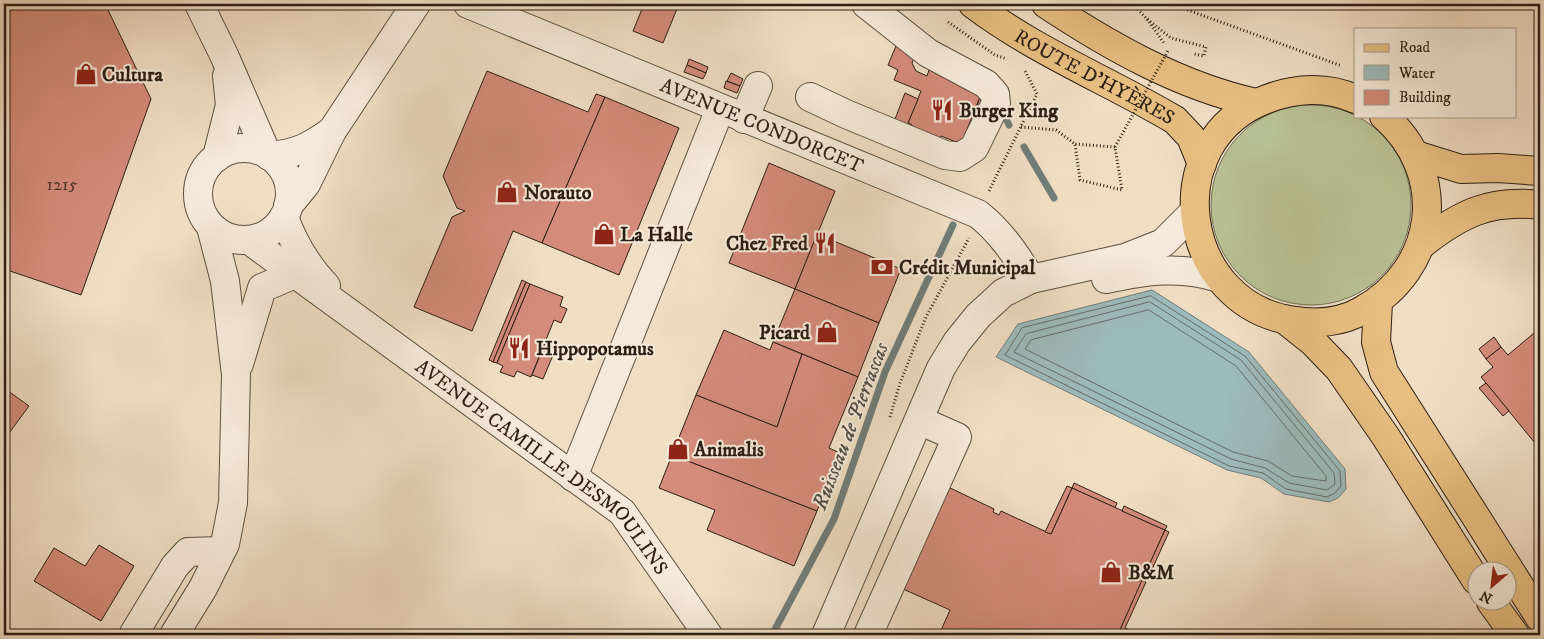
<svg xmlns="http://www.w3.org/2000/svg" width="1544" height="639" font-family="'IM FELL DW Pica',serif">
<rect width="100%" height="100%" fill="#f0dec4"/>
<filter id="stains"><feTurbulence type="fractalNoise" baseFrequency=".004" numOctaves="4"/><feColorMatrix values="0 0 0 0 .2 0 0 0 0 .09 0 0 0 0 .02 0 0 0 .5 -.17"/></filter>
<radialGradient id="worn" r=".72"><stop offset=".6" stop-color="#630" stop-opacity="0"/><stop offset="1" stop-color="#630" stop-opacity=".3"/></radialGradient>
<circle fill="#b8c195" stroke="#727054" cx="1311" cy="205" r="100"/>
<path fill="#9dbbbc" stroke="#707d79" d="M1152 290 1249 352 1345 469 1346 489 1338 498 1329 502 1284 494 1261 478 1227 470 996 357 1018 324Z"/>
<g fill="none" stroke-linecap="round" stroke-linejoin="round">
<g stroke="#646d68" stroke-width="1">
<path d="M1151 296 1245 356 1340 471 1341 486 1335 493 1327 497 1286 489 1263 473 1229 466 1005 355 1022 328Z"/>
<path d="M1150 302 1241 360 1334 473 1335 484 1327 490 1289 483 1265 468 1231 459 1014 352 1026 334Z"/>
<path d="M1149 310 1236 366 1326 476V481L1292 476 1268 461 1233 452 1025 349 1031 340Z"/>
</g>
<g stroke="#707d79" stroke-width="7">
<path d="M1006 119 1009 125"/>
<path d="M1024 147 1054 198"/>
<path d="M772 635 834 519 885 372 953 225"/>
</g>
</g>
<g fill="#d38b7a" stroke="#2c1f14">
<path d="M4 4H94L107 8 151 99 81 295 4 269Z"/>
<path d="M644 4H679L663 43 633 31Z"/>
<path d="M896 46 916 54 912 63 916 71 927 76 929 70 982 92 961 144 941 136 938 144 909 133 912 125 908 123 921 91 894 80 898 70 888 65Z"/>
<path d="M689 59 708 67 706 73 687 65Z"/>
<path d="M687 65 706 73 703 79 684 72Z"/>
<path d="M487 71 588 112 596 94 605 97 542 243 513 231 472 331 414 307 452 217 465 211 457 208 443 176Z"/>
<path d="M731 73 743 79 740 86 727 81Z"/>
<path d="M726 81 740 86 737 93 724 88Z"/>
<path d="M905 93 918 99 908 123 912 125 909 133 892 127Z"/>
<path d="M605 97 679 128 619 275 542 243Z"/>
<path d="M980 97 993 103 988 113 976 109Z"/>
<path d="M769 163 835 191 795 289 729 263Z"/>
<path d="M817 234 901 269 879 323 795 289Z"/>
<path d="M522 280 526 282 493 362 489 360Z"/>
<path d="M526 282 530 284 497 363 493 362Z"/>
<path d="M530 284 563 297 560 306 567 309 561 323 554 320 531 377 517 371 514 377 500 372 503 366 497 363Z"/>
<path d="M795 289 879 323 858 377 773 342Z"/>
<path d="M1540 328V447L1539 448 1481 377 1493 367 1486 359 1501 347 1508 355Z"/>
<path d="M724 330 770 350 773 342 802 354 777 427 696 395Z"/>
<path d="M1494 337 1501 347 1486 359 1479 349Z"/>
<path d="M545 343 556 348 543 379 532 375Z"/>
<path d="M802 354 858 377 829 448 840 453 817 511 672 455 696 395 777 427Z"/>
<path d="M1486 383 1509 411 1503 416 1479 388Z"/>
<path d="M4 388 29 406 4 440Z"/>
<path d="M672 455 817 511 794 566 707 530 715 510 659 488Z"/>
<path d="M1074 483 1117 503 1115 508 1072 488Z"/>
<path d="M946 486 994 509 993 512 999 515 1001 511 1051 534 1072 488 1165 530 1120 630 1130 635H939L950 610 903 589Z"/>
<path d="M1067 486 1072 488 1051 534 1045 532Z"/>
<path d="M1124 506 1167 526 1165 530 1122 511Z"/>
<path d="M1165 530 1169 532 1149 576 1145 574Z"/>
<path d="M99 545 134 566 101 621 34 581 54 548 85 566Z"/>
<path d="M1142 580 1146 582 1125 628 1142 635H1130L1120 630Z"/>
</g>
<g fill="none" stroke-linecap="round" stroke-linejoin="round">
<g stroke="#5d4f40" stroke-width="30">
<g id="minor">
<path d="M199 4 224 55 267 154"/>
<path id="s1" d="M468 4 978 214C1001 232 1016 255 1031 279"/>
<path d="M810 97 846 114 945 155 960 157 974 148 996 103 995 94 986 84 928 53 866 4"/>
<path d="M744 119 758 86"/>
<path d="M332 131 416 4"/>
<circle cx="244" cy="194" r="46"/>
<path d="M269 156C297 154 309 147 332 131L306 184 288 206"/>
<path d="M217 157 230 105 227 76"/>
<path d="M284 217C293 242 307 266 326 286"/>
<path id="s2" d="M249 240 622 512 708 635"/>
<path d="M1106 279C1145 271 1180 265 1219 278"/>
<path d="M239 364 262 288 295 274"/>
<path d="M573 477 720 109"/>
<path d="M133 635 175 566 188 552 221 551"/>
<path d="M174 635 203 588 225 544 233 503 236 375 225 281 211 227"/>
<path d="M826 635 941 368 957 342 978 316 1003 293 1031 279 1125 258 1163 243 1194 212"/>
<path d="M868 635 957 437 932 426"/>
</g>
</g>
<g stroke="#2c1f14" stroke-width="30">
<g id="major">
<path id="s3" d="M973 4C1035 51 1109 81 1175 120L1191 137 1202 164"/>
<path d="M1046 4C1111 47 1180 86 1256 103"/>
<path d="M1355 99C1328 86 1295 88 1267 99 1156 140 1179 306 1295 321 1317 324 1342 322 1361 311 1438 269 1450 174 1384 116"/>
<path d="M1416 155 1461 169 1498 168 1540 171"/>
<path d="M1422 244C1460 214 1490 199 1540 205"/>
<path d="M1378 302 1376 342 1384 372 1540 618"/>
<path d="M1284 319 1313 342 1339 369 1386 437 1476 580"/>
<path d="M1491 602 1515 635"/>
</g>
</g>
<g stroke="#2c1f14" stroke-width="3" stroke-dasharray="1 2.5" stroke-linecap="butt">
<path d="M1133 4 1147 19 1171 38 1206 47 1204 56 1194 54"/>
<path d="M1171 4 1342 66"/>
<path d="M1147 19 1164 43"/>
<path d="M948 22 995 55 1007 59"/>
<path d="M1021 127 1056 130 1075 144 1080 180 1122 190 1115 147 1075 144"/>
<path d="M989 191 1037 94 1024 69"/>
<path d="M890 417 900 383 926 317 969 238"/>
</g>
<use href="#minor" stroke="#f5ead9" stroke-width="28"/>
<use href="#major" stroke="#e8bf82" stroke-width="28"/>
<path stroke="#2c1f14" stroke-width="3" stroke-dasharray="1 2.5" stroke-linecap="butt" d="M1115 147 1169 49"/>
</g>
<defs>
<g id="shop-bare" transform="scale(1.725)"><path d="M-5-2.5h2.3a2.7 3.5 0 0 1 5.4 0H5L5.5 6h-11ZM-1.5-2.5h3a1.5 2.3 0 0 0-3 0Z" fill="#8f2418" stroke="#f5ead9" stroke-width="2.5" paint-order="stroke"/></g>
<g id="restaurant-bare" transform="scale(1.725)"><path d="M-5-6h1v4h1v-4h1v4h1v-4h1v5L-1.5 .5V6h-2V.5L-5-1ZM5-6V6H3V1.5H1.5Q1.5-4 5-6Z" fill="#8f2418" stroke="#f5ead9" stroke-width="2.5" paint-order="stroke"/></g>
<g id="bank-bare" transform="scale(1.725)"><path d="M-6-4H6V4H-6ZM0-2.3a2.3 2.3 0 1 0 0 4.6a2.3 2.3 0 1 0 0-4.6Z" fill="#8f2418" stroke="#f5ead9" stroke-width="2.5" paint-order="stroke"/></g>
</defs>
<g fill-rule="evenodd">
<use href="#shop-bare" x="86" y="74"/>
<use href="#restaurant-bare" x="942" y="110"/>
<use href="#shop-bare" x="507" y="192"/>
<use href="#shop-bare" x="604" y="234"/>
<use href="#restaurant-bare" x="825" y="243"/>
<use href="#bank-bare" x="882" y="267"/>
<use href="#shop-bare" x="827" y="332"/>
<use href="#restaurant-bare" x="519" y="348"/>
<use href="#shop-bare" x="678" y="449"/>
<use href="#shop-bare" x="1111" y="572"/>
</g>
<g text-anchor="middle" stroke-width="4" stroke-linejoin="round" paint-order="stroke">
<g font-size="18" fill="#563a2e">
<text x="62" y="190">1215</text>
</g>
<g font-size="20" font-weight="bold" fill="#2c1f14" stroke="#f5ead9" text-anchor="start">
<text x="102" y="81">Cultura</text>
<text x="959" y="117">Burger King</text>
<text x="524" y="199">Norauto</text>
<text x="620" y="241">La Halle</text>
<text x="808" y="250" text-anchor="end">Chez Fred</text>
<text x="899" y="274">Crédit Municipal</text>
<text x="810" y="339" text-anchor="end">Picard</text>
<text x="536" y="355">Hippopotamus</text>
<text x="694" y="456">Animalis</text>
<text x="1128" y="579">B&amp;M</text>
</g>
<g font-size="20" fill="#2c1f14" stroke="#f5ead9">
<text dy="7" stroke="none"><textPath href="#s3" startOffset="142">ROUTE D'HYÈRES</textPath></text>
<text dy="7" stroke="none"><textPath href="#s1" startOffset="318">AVENUE CONDORCET</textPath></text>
<text dy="7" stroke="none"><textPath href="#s2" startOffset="372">AVENUE CAMILLE DESMOULINS</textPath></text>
</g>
<g font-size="21" font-style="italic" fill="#4e4e46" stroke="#f5ead9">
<text transform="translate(850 426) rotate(-69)" y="7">Ruisseau de Pierrascas</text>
</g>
</g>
<rect width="1544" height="639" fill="none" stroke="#f0dec4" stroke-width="20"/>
<rect x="5" y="5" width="1534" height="629" fill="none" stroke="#2c1f14" stroke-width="2.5"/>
<rect x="10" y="10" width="1524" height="619" fill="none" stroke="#2c1f14"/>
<rect x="1354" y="28" width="162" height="90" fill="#f5ead9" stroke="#a5998a"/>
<rect x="1364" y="44" width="25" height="8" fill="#e8bf82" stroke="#a5998a"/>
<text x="1399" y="52" font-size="15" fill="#2c1f14">Road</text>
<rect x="1364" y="65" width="25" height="15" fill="#9dbbbc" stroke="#a5998a"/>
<text x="1399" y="78" font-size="15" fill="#2c1f14">Water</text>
<rect x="1364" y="90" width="25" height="15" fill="#d38b7a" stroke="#a5998a"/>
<text x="1399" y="102" font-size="15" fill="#2c1f14">Building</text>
<g transform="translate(1492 586) rotate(208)"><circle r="24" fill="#f5ead9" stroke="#a5998a"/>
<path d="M0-4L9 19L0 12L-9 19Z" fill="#8f2418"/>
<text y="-8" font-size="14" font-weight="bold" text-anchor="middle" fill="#2c1f14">N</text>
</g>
<rect width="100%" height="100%" filter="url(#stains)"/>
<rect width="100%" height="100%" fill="url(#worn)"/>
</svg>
